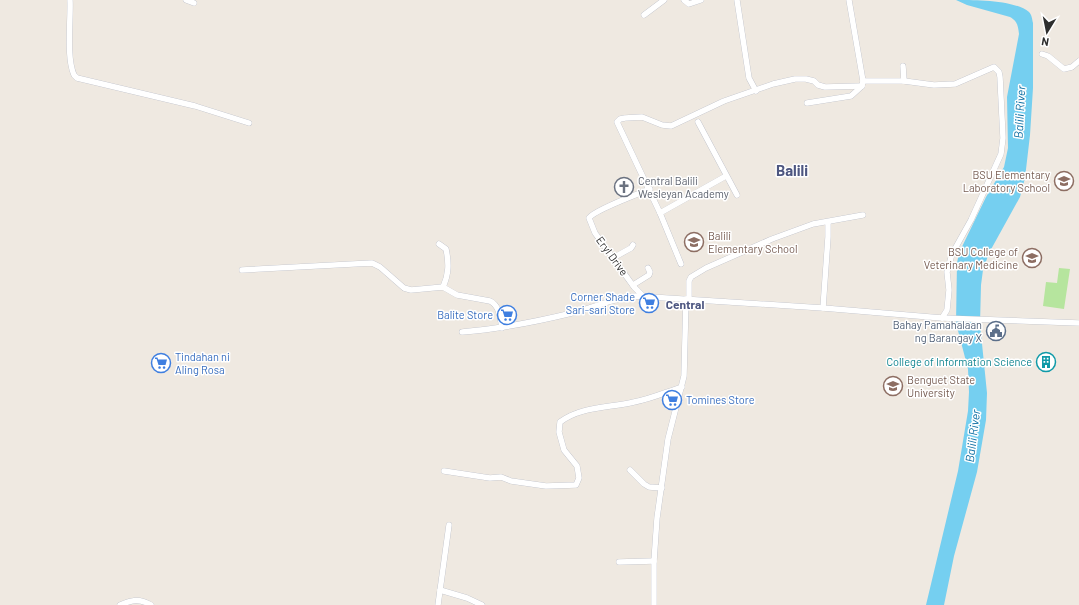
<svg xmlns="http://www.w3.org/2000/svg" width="1079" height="605" font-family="Barlow,sans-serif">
<rect width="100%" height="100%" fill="#efe9e1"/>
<path fill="#b6e59e" d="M1059 268 1070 269 1064 309 1043 306 1046 282 1057 283Z"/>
<path fill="#75cff0" d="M956 0C974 0 1015 0 1029 12 1032 15 1032 19 1033 23V88L1030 135 1025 178 1020 197 989 253 983 270 981 285 980 324 987 393 986 420 977 472 954 556 944 605H926L958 471 968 411 969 392 968 369 956 323 957 263 959 253 986 197 1004 167 1008 148 1007 97 1019 34C1018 25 1017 21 1010 17L967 5Z"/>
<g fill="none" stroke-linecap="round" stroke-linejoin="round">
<g stroke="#b4b7c1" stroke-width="6">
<g id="street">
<path d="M70 0C71 20 66 57 74 75L77 78 195 106 249 123"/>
<path d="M186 0 194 3"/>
<path d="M684 0 689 4 701 0"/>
<path d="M737 0 749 78 756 91"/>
<path d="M644 15 664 0"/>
<path d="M1042 54 1048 56 1064 69 1072 67 1079 61"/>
<path d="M903 66 904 81"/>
<path d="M863 81H904L934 85 955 84 994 67 999 72 1000 77 1003 138 1001 154 971 220 952 254 947 272 949 290 947 310 942 318"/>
<path d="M807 103 851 96 862 86 863 81 849 0"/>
<path d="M698 122 737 195"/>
<path d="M660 213 726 176"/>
<path d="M439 244 446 249C449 263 449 274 443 287"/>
<path d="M613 258 631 248 633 245"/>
<path d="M681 264 660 213 617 122 620 119 625 118 642 117 662 125 671 126 724 101 773 84 795 79H806L814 81 818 85 825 87 862 86"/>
<path d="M242 270 372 263 380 267 404 288 411 290 443 287 457 295 490 301C500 306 500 318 502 328"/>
<path d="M633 285 649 275 650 272 648 268"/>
<path d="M644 297 634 287 595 233 589 218C594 210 638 194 650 189"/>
<path d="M689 300V281L691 277 706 268 772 239 813 224 863 215"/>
<path d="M823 308 828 237V222"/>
<path d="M462 332C499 329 535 322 572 313 593 308 613 298 635 296L823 308 942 318 1079 323"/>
<path d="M630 470 644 484 649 487 662 488"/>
<path d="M444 471 490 478 501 477 511 481 546 486 576 485 579 478 577 466 564 450 559 432 560 422C581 406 610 408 634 402 651 399 666 392 682 387"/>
<path d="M619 562 654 561"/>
<path d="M440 590 467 598 482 605"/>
<path d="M120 605C132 600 139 598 151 605"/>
<path d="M438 605 449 525"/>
<path d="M654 605V561L657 518 668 439 684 376 686 299"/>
</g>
</g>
<use href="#street" stroke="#fff" stroke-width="5.5"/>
</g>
<defs>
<g id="school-ring" transform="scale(1)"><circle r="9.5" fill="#fff" stroke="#8d6e63" stroke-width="1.5"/><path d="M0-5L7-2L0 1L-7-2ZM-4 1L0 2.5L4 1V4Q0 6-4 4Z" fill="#8d6e63"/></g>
<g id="church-ring" transform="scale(1)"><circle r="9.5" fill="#fff" stroke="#6b7280" stroke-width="1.5"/><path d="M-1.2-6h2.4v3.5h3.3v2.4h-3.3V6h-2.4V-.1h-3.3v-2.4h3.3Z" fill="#6b7280"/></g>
<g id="university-ring" transform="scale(1)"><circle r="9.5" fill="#fff" stroke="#8d6e63" stroke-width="1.5"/><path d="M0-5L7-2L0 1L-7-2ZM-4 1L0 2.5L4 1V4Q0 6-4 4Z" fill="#8d6e63"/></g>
<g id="supermarket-ring" transform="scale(1)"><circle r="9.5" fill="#fff" stroke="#3f7fe0" stroke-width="1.5"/><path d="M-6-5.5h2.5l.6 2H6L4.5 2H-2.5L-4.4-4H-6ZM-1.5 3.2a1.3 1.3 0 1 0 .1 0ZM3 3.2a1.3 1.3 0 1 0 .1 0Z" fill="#3f7fe0"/></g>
<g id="civic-ring" transform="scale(1)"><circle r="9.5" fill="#fff" stroke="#5c6f8a" stroke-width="1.5"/><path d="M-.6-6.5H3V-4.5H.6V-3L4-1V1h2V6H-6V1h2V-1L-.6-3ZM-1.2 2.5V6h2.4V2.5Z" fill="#5c6f8a"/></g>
<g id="building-ring" transform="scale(1)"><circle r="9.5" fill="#fff" stroke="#0f9aa8" stroke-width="1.5"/><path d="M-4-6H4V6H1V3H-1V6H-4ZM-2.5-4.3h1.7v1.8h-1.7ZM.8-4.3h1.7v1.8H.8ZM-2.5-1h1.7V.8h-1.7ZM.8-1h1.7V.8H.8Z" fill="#0f9aa8"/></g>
</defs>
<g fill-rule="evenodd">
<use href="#school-ring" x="1064" y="181"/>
<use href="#church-ring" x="624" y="187"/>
<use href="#school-ring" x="694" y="242"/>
<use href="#university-ring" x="1032" y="258"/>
<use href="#supermarket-ring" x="649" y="303"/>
<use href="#supermarket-ring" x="507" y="315"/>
<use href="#civic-ring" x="996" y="331"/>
<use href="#building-ring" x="1046" y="362"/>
<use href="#supermarket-ring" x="161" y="363"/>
<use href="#university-ring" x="893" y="386"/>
<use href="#supermarket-ring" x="672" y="400"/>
</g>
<g text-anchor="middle" stroke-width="3" stroke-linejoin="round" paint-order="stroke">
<g font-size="11" fill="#785e54" stroke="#fff" text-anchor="end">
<text x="1050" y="179">BSU Elementary<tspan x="1050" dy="13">Laboratory School</tspan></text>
<text x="708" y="240" text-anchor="start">Balili<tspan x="708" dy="13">Elementary School</tspan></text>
<text x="1018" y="256">BSU College of<tspan x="1018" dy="13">Veterinary Medicine</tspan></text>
<text x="907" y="384" text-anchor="start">Benguet State<tspan x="907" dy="13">University</tspan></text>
</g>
<g font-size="11" fill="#5b616d" stroke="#fff" text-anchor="start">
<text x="638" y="185">Central Balili<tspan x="638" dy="13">Wesleyan Academy</tspan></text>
</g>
<g font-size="11" fill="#2e2e2e" stroke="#fff">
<text transform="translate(612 256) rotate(54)" y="4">Eryl Drive</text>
</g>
<g font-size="11" fill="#366cbe" stroke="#fff" text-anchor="end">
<text x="635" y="301">Corner Shade<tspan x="635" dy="13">Sari-sari Store</tspan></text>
<text x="493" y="319">Balite Store</text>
<text x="175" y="361" text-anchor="start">Tindahan ni<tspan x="175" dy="13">Aling Rosa</tspan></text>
<text x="686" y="404" text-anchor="start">Tomines Store</text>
</g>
<g font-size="11" fill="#4e5e75" stroke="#fff" text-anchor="end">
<text x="982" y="329">Bahay Pamahalaan<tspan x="982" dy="13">ng Barangay X</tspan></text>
</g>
<g font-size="11" fill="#0d838f" stroke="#fff" text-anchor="end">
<text x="1032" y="366">College of Information Science</text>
</g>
<g font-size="12" font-style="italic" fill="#0d6fa3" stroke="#fff">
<text transform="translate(1020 112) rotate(-87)" y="4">Balili River</text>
<text transform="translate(973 436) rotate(-83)" y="4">Balili River</text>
</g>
<g font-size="12" font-weight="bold" fill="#4d5680" stroke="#fff">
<text x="685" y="309">Central</text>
</g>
<g font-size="15" font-weight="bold" fill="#4d5680" stroke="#fff">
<text x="792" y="176">Balili</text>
</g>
</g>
<g transform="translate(1047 32) rotate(190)" stroke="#ffffff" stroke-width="3" paint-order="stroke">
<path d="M0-3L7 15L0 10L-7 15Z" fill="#2e2e2e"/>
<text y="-6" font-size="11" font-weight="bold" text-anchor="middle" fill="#2e2e2e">N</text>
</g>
</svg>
